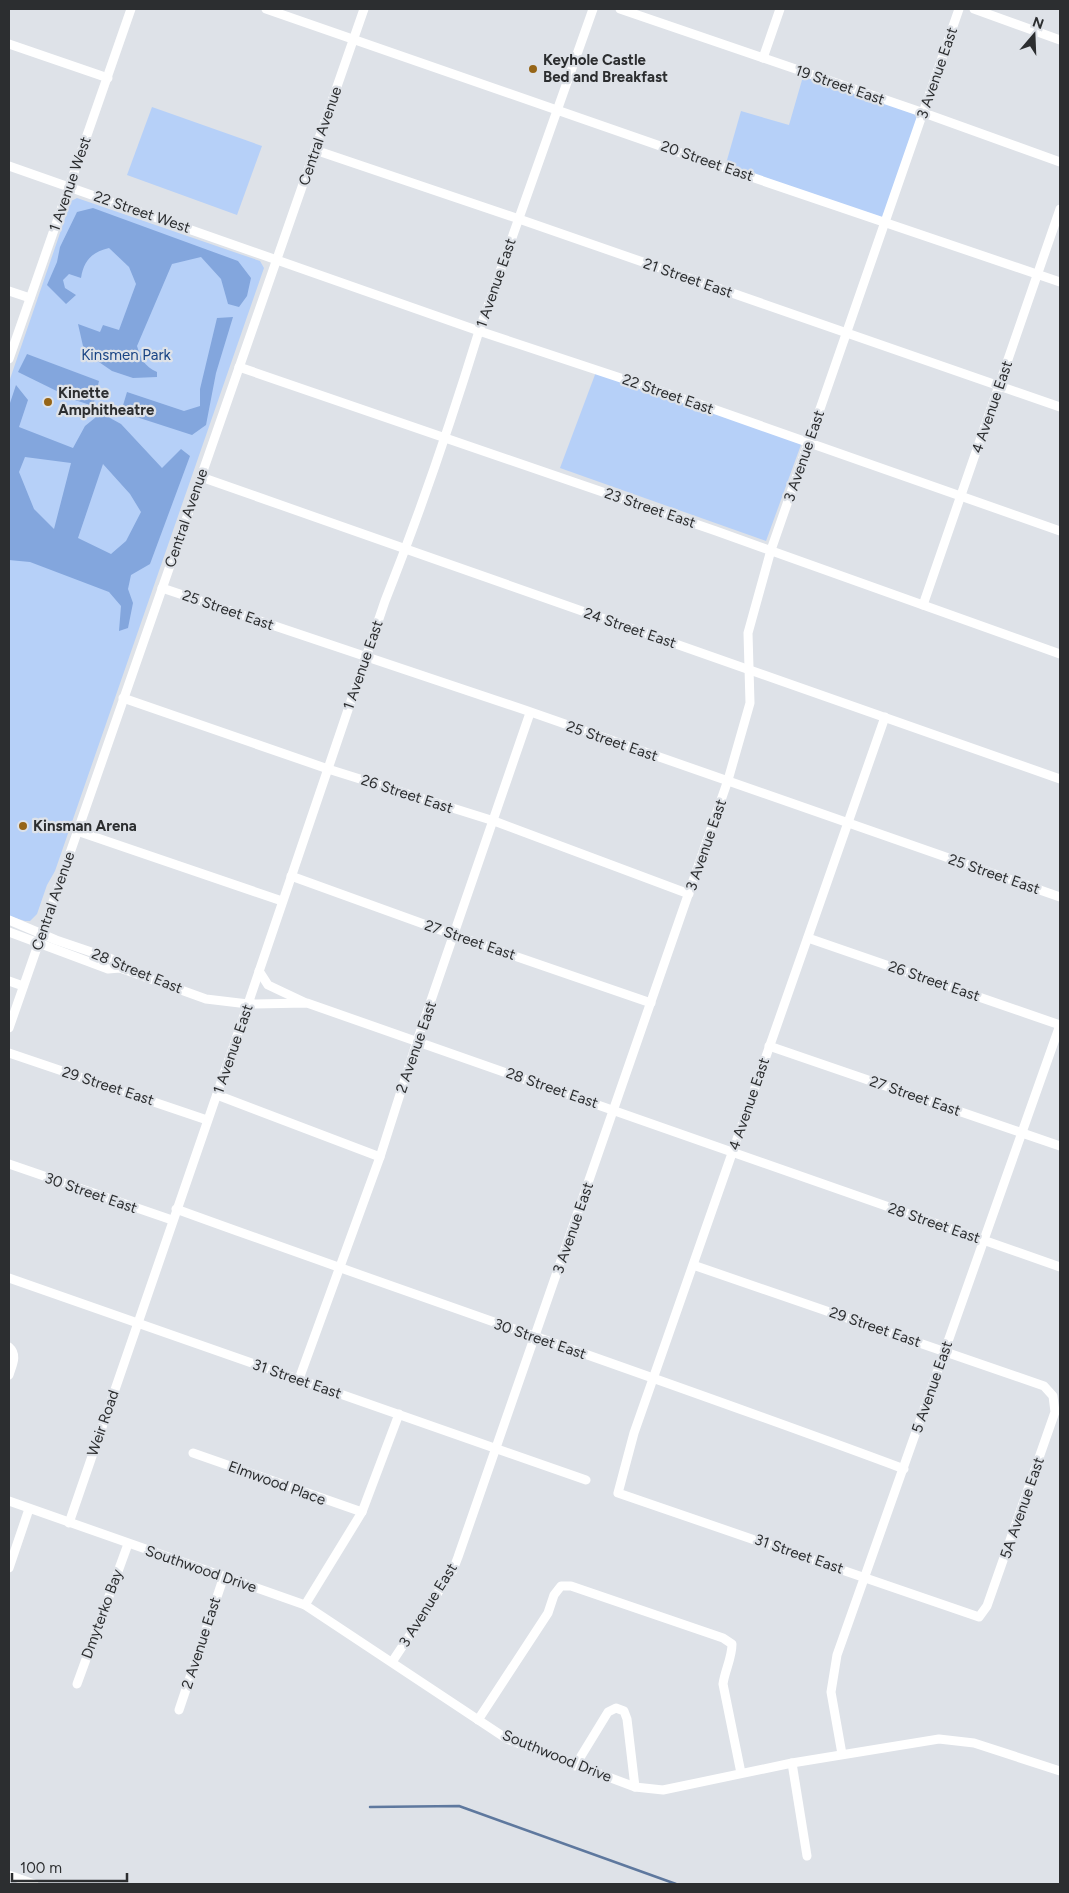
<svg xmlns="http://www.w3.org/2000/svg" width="1069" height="1893" font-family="Figtree,sans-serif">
<rect width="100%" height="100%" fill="#dee2e8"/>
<g fill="#b6d0f8">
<path d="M804 73 922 114 885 222 725 167 741 111 789 125Z"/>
<path d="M152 107 262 146 237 215 127 175Z"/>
<path d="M77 198 260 261 264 268 55 871 47 885 37 914 30 921H25L9 916V382L71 201Z"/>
<path d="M596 372 802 442 766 541 560 468Z"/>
</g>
<g fill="#83a6dd" fill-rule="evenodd">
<path d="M93 208 238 261 251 278 247 296 239 307 228 304 221 279 201 257 172 264 137 346C141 359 144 366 157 372V377L133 378 112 371 96 360 83 346 78 324 100 332 103 325 119 330 136 284 129 267 109 248C92 252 84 260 81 278L69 274 63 280 65 288 76 295 66 304 47 285 57 262 60 247 77 212Z"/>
<path d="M233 317 216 373 206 425 192 435 121 412 127 392 184 411 200 406V389L217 318Z"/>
<path d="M27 354 99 381 93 406 75 400 18 372Z"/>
<path d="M16 385 28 400 19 427 73 448 85 426 101 413 121 424 162 468 181 449 190 456 150 564 131 575 128 589 133 603 128 628 119 631 121 606 109 592 30 562 9 560V406ZM25 457 71 463 54 529 34 509 19 472ZM103 464 130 494 141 512 126 541 111 554 78 538Z"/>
</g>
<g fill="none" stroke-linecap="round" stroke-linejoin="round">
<path stroke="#5e789e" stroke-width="2.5" d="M370 1807 459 1806 676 1884"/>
<g stroke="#fff" stroke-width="9">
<path d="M266 9 666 148 1060 282"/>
<path d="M620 9 924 113 1060 162"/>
<path d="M974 9 1060 40"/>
<path d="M9 44 108 78"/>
<path d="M763 58 780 9"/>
<path d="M315 150 519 219 1060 407"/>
<path d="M9 166 479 331 699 404 1060 531"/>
<path d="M9 291 30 298"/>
<path d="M9 359 131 9"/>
<path d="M239 367 716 531 1060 654"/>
<path d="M201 477 1060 779"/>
<path d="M162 588 525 710 1060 897"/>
<path d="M923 605 1060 209"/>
<path d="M123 698 328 769 494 821 689 894"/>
<path d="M77 831 282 901"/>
<path d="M291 876 454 935 651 1003"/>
<path d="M9 920 56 940 112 959 120 968 206 999 248 1004 307 1003 1060 1267"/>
<path d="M9 932 108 969 120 968"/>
<path d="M808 938 1060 1025"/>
<path d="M259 971 268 985 304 1002"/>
<path d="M9 981 23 986"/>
<path d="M9 1028 364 9"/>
<path d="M769 1046 1060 1146"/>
<path d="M9 1053 207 1120"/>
<path d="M217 1095 380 1157"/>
<path d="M9 1164 172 1220"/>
<path d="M176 1209C418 1297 663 1379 904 1469"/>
<path d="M693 1265 1044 1386 1053 1396 1055 1412 987 1606 979 1617 618 1493 634 1433 885 717"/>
<path d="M9 1278 586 1480"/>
<path d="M9 1347C18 1355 12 1365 9 1375"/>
<path d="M299 1379 380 1157 417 1041 530 713"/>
<path d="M193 1453 362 1512"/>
<path d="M9 1501 305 1605 507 1739 635 1787 663 1790 792 1763 939 1739 974 1743 1060 1771"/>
<path d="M69 1523 248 1004 385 601C420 513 451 422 479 331L593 9"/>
<path d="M9 1568 29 1509"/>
<path d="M305 1605 362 1512 399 1414"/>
<path d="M392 1662 453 1570 458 1557 728 780 750 703 748 633 771 550 959 9"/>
<path d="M77 1684 128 1544"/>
<path d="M179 1710 224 1576"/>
<path d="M478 1720 548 1613 554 1595 561 1586H571L723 1638 732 1644C732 1658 725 1670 723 1684L741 1773"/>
<path d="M842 1754 831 1692 837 1655 1060 1025"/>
<path d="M792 1763 807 1856"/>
<path d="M575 1766 608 1712 616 1708 624 1711 627 1719 635 1787"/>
<path d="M9 1875 34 1884"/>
</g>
</g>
<g fill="#966517" stroke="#dee2e8" stroke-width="2">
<circle cx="533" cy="69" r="5"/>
<circle cx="48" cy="402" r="5"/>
<circle cx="23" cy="826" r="5"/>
</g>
<g text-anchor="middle" stroke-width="4.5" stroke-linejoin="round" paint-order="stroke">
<g font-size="15" font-weight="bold" fill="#2c2e30" stroke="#dee2e8" text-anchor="start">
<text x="543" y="65">Keyhole Castle<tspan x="543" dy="17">Bed and Breakfast</tspan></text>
<text x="58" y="398">Kinette<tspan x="58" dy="17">Amphitheatre</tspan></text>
<text x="33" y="831">Kinsman Arena</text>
</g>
<g font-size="15" fill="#2c2e30" stroke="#dee2e8">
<text transform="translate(937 73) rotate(-71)" y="5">3 Avenue East</text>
<text transform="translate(840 85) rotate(19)" y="5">19 Street East</text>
<text transform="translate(320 136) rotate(-71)" y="5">Central Avenue</text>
<text transform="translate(707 161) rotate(19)" y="5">20 Street East</text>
<text transform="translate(70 184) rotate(-71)" y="5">1 Avenue West</text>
<text transform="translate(142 212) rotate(19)" y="5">22 Street West</text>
<text transform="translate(688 278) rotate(19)" y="5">21 Street East</text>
<text transform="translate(496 283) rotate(-71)" y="5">1 Avenue East</text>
<text transform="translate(668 394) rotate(19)" y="5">22 Street East</text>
<text transform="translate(992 407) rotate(-71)" y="5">4 Avenue East</text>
<text transform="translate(804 456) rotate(-71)" y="5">3 Avenue East</text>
<text transform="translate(650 508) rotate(19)" y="5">23 Street East</text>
<text transform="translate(186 518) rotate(-71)" y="5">Central Avenue</text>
<text transform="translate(228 610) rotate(19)" y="5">25 Street East</text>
<text transform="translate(630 628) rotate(19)" y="5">24 Street East</text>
<text transform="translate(363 665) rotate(-71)" y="5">1 Avenue East</text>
<text transform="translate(612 741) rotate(19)" y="5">25 Street East</text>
<text transform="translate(407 794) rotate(18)" y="5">26 Street East</text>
<text transform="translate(706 845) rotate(-71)" y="5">3 Avenue East</text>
<text transform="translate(994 874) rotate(19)" y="5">25 Street East</text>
<text transform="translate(53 901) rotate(-71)" y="5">Central Avenue</text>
<text transform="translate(470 940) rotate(19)" y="5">27 Street East</text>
<text transform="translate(137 971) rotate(22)" y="5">28 Street East</text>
<text transform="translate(934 981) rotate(19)" y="5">26 Street East</text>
<text transform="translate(416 1047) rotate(-71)" y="5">2 Avenue East</text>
<text transform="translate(233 1049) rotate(-71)" y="5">1 Avenue East</text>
<text transform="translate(108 1086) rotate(18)" y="5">29 Street East</text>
<text transform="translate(552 1088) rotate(19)" y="5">28 Street East</text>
<text transform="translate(915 1096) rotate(19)" y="5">27 Street East</text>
<text transform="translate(749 1104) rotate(-71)" y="5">4 Avenue East</text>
<text transform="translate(91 1193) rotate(19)" y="5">30 Street East</text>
<text transform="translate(934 1223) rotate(19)" y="5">28 Street East</text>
<text transform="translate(573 1228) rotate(-71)" y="5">3 Avenue East</text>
<text transform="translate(875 1327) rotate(19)" y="5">29 Street East</text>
<text transform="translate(540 1339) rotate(19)" y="5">30 Street East</text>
<text transform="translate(297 1379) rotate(19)" y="5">31 Street East</text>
<text transform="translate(932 1387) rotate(-71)" y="5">5 Avenue East</text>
<text transform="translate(103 1423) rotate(-71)" y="5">Weir Road</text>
<text transform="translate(277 1483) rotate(20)" y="5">Elmwood Place</text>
<text transform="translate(1022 1508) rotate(-71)" y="5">5A Avenue East</text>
<text transform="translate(799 1554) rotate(19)" y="5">31 Street East</text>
<text transform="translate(201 1569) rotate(19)" y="5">Southwood Drive</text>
<text transform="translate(428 1605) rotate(-58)" y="5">3 Avenue East</text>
<text transform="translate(102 1614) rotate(-70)" y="5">Dmyterko Bay</text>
<text transform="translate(201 1643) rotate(-72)" y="5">2 Avenue East</text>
<text transform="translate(557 1756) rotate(22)" y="5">Southwood Drive</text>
</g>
<g font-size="15" fill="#184384" stroke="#dee2e8">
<text x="126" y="360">Kinsmen Park</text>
</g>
</g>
<rect width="1069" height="1893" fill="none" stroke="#2c2e30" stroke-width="20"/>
<g transform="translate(1034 35) rotate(19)" stroke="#dee2e8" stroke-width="4" paint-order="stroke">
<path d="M0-4L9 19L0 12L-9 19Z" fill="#2c2e30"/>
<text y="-8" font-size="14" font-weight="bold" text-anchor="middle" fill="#2c2e30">N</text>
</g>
<path d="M12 1873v8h115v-8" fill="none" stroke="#2c2e30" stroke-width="2.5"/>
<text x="20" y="1873" font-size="15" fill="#2c2e30" stroke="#dee2e8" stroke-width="4" paint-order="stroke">100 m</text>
</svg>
